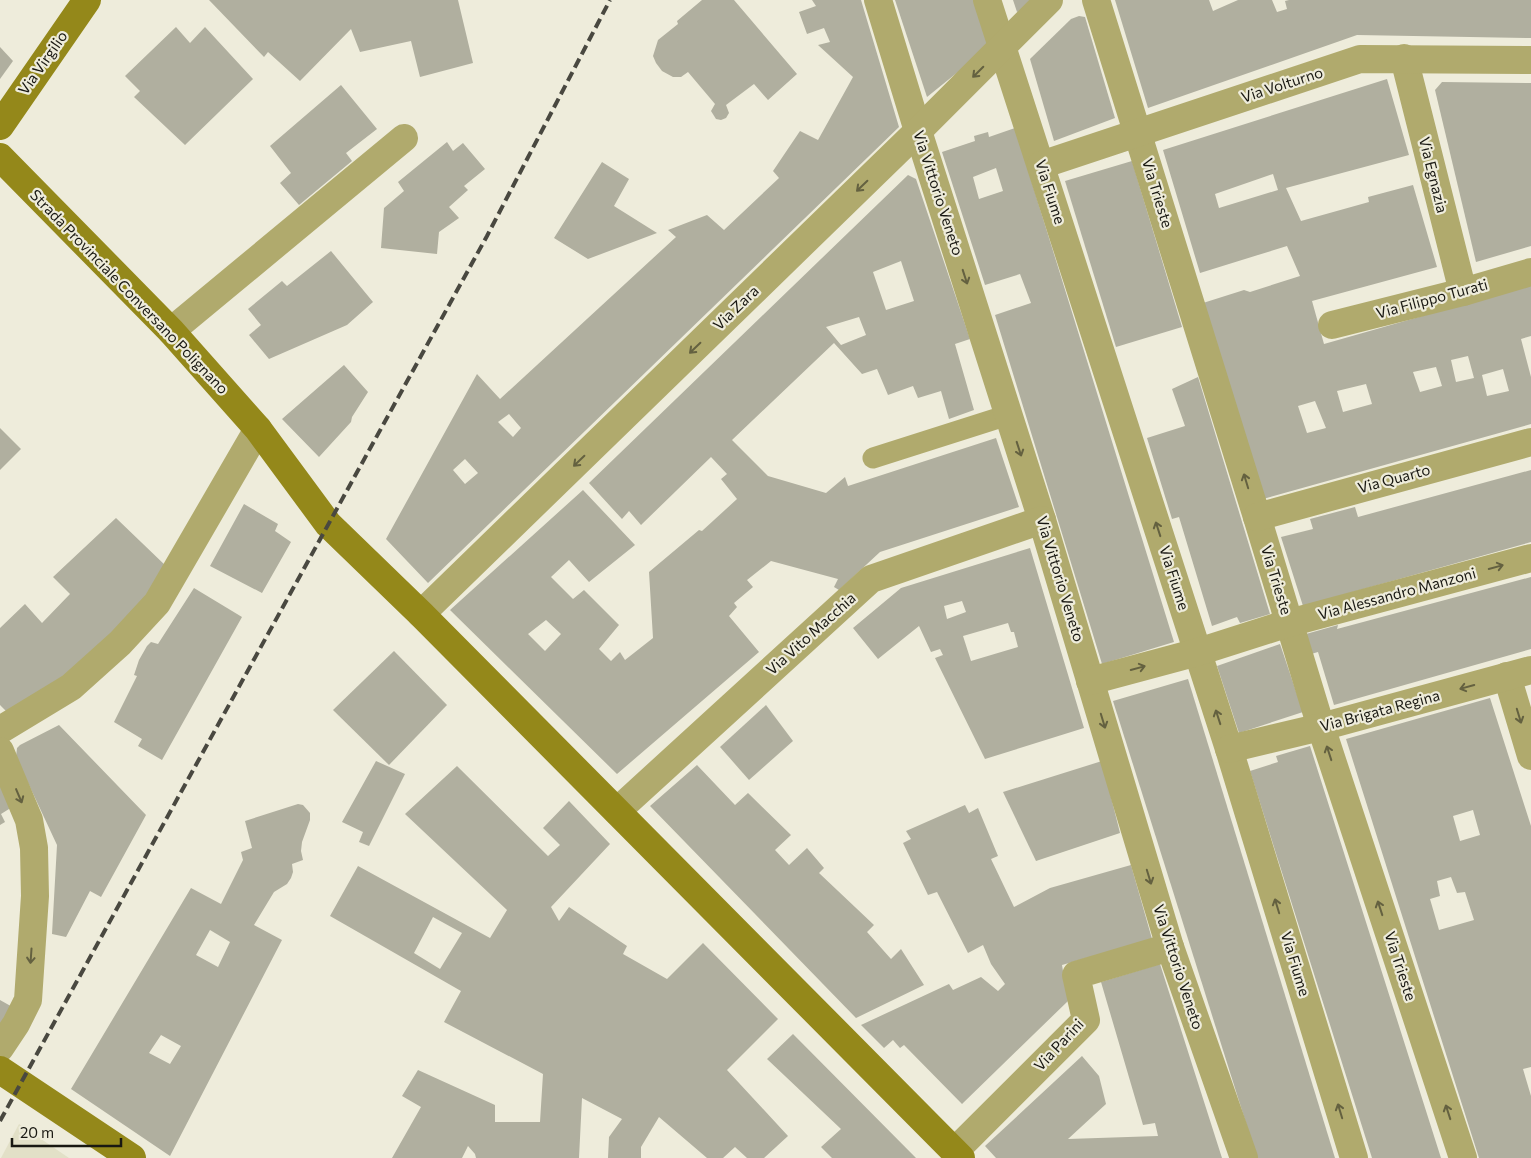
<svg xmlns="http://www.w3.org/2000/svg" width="1531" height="1158" font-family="Commissioner,sans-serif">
<rect width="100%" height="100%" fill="#eeecdb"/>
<path fill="#e2e0c7" d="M19 1124 69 1158H1Z"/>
<g fill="#b0af9f" fill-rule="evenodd">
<path d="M209 0H458L473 63 420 77 411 41 360 52 351 29 300 81 268 52 264 57Z"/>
<path d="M702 0H734L797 74 768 100 754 84 726 105 729 113 726 118 721 120 716 119 711 111 715 104 688 72 681 77H673L662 71 656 63 653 56 658 40 678 24 677 21Z"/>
<path d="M812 0H861L899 127 428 583 386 539 477 374 500 399 676 237 668 230 707 215 724 230 779 178 773 171 800 131 818 140 853 77 818 45 830 42 824 28 807 34 799 12 816 6ZM509 414 521 428 513 437 498 422ZM465 459 478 473 465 484 453 470Z"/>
<path d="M895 0H976L990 46 927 97Z"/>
<path d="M1013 0H1036L1028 8 1017 12Z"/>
<path d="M1115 0H1209L1213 11 1238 0H1272L1277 12 1287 9 1285 1 1289 0H1531V38L1357 35 1148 108Z"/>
<path d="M1079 16 1085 17 1115 118 1054 141 1030 59 1071 19Z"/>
<path d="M176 27 190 43 205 27 253 79 185 145 134 97 140 91 125 76Z"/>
<path d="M0 47 13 61 0 79Z"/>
<path d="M1387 79 1409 155 1286 188 1301 221 1369 202 1368 197 1413 185 1437 267 1312 301 1324 344 1531 285V336L1521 339 1531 377V424L1263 499 1203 303 1244 290 1250 292 1300 276 1287 246 1200 273 1163 150ZM1273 174 1278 190 1219 208 1215 194ZM1468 356 1474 378 1456 382 1451 360ZM1436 367 1442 386 1420 392 1413 372ZM1503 369 1509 391 1487 396 1482 375ZM1366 384 1372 404 1343 412 1337 391ZM1315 401 1326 428 1307 433 1298 406Z"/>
<path d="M1442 82 1531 83V246L1476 262 1435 90Z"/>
<path d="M341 85 377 129 346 153 352 161 299 205 280 183 291 173 270 146Z"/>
<path d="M1015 128 1174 642 1102 664 995 315 1031 303 1020 274 985 285 942 152 975 141 974 136 988 132 989 137ZM996 168 1003 191 979 199 973 177Z"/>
<path d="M447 142 453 151 463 143 485 169 464 186 468 190 449 207 459 218 439 232 437 254 381 248 384 208 404 191 398 182Z"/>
<path d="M1132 161 1182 327 1116 347 1065 181Z"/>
<path d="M602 162 629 179 614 206 657 233 588 259 554 238Z"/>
<path d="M908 175 916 179 970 339 955 344 974 410 949 419 941 391 918 398 913 386 888 395 877 369 862 374 834 343 732 440 768 476 826 493 845 477 848 486 996 438 1019 507 880 552 839 590 834 587 838 579 771 561 747 580 753 587 734 603 737 607 729 616 759 652 617 774 450 610 583 490 635 545 589 582 569 560 551 577 573 599 584 590 619 625 599 649 611 661 620 652 625 660 653 638 649 572 699 530 702 531 737 499 721 479 727 474 711 457 641 525 629 511 622 519 589 483ZM901 261 914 301 886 310 873 272ZM859 317 866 335 841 345 826 327ZM546 620 561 634 545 651 528 634Z"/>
<path d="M331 251 373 302 347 325 269 359 249 335 261 325 248 309 282 281 287 286Z"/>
<path d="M344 365 368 392 352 417 351 422 319 457 282 419Z"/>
<path d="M1198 377 1270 614 1240 623 1237 617 1212 626 1179 517 1172 519 1147 438 1185 426 1172 389Z"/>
<path d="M0 428 21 449 0 470Z"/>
<path d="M1531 470V542L1303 606 1281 537 1313 529 1310 519 1355 507 1358 517Z"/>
<path d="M244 504 278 524 275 531 291 542 262 593 210 566Z"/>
<path d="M116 518 167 567 147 595 99 650 58 683 7 712 0 705V628L25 604 42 623 70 594 53 577Z"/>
<path d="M1030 548 1084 728 985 759 935 658 943 655 940 649 931 652 919 626 878 659 853 628 901 588ZM962 601 966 612 947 619 944 606ZM1008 623 1011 632H1014L1018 647 971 661 963 636Z"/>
<path d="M1531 577V649L1334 705 1318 652 1311 654 1306 634 1338 625 1337 629Z"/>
<path d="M194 588 242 617 162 760 138 746 142 739 114 722 137 676 134 675 139 660 147 646 151 642 158 644Z"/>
<path d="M1280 644 1303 712 1239 733 1217 666Z"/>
<path d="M394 651 447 705 389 765 333 710Z"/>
<path d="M1188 679 1335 1158H1257L1113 701Z"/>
<path d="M1490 698 1531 826V1067L1523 1069 1531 1096V1158H1479L1346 739ZM1473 810 1480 835 1460 841 1453 816ZM1451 877 1457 893 1465 892 1474 920 1439 930 1430 899 1440 896 1437 881Z"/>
<path d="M766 705 793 741 749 780 720 747Z"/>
<path d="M59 725 146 815 101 897 90 891 66 937 52 934 57 845 16 757 17 748 20 745Z"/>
<path d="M1310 746 1441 1158H1372L1250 771 1278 762 1276 756Z"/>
<path d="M376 761 405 774 369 846 359 842 363 832 342 822Z"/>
<path d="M1102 761 1120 833 1036 861 1003 792Z"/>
<path d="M697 765 735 805 748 793 791 835 775 850 789 865 807 848 824 868 819 873 874 925 867 932 891 959 901 949 924 985 856 1018 650 806Z"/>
<path d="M457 766 548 856 560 845 543 828 569 801 610 844 551 907 559 921 569 907 627 946 623 954 667 979 703 943 778 1019 727 1070 788 1136 764 1158H747L735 1147 723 1158H707L659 1117 641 1147V1158H608L609 1137 622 1119 582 1098 579 1158H476L475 1154 468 1146 462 1158H392L421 1107 402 1096 418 1070 495 1105V1122H540L543 1074 444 1022 461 991 330 916 358 866 490 938 507 910 405 814ZM433 917 462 933 440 969 414 953Z"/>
<path d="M0 769 17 804 1 814 5 822 0 825Z"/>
<path d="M298 804 303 805 310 813V820L302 842 301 851 303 860 292 864 293 872 291 878 287 884 274 892 254 925 282 940 170 1156 71 1089 191 888 221 904 243 860 241 852 252 848 245 821ZM210 930 230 942 218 967 196 955ZM161 1035 181 1046 170 1064 149 1053Z"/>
<path d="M965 805 969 813 978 808 998 856 991 859 1014 907 1050 888 1131 865 1152 939 1062 965 1068 1001 962 1104 904 1045 900 1048 893 1040 884 1048 861 1025 949 984 953 990 981 977 998 991 1005 984 991 964 983 945 968 953 937 892 928 895 903 843 911 839 906 831Z"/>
<path d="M1160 964 1222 1158H996L985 1146 1082 1056 1099 1076 1106 1104 1068 1139 1158 1136 1155 1123 1143 1125 1101 982Z"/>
<path d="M0 1000 16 1009 0 1039Z"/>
<path d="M793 1034 916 1158H832L821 1147 841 1129 767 1059Z"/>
</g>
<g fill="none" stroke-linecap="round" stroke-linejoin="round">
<path stroke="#b0aa6d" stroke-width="21" d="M873 458 1008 415"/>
<g stroke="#b0aa6d" stroke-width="28">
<path d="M878 0 918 131 1042 520 1170 947 1244 1158"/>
<path d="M987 0 1229 749 1354 1158"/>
<path d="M1096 0 1257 517 1321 727 1463 1158"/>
<path d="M1404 58 1463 292"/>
<path d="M1041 165 1360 59 1531 60"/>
<path d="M1332 325 1463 292 1531 272"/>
<path d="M171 331 404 138"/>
<path d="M1257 517 1531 442"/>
<path d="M421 614 918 131 1049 0"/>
<path d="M1507 676 1531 756"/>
<path d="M1090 681 1198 652 1289 623 1531 558"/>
<path d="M0 730 71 687 120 643 157 603 258 429"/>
<path d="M1229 749 1321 727 1531 670"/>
<path d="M0 751 29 820 34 848 35 896 28 1000 16 1024 0 1048"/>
<path d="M617 811 871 579 1042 520"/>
<path d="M955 1151 1086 1020 1076 975 1170 947"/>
</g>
<g stroke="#94881a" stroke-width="28">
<path d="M0 126 87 0"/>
<path d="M0 157 171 331 258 429 328 524 421 614 961 1158"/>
<path d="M0 1070 132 1158"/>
</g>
<path stroke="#494840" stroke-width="4" stroke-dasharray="10 5" stroke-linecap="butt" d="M0 1121 487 236 610 0"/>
</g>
<defs><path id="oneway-shaft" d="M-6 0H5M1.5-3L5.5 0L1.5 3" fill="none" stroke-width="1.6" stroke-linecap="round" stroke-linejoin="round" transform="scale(1.25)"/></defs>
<g stroke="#646140">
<use href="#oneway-shaft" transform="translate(978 72) rotate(135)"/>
<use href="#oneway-shaft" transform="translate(862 186) rotate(136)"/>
<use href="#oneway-shaft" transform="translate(965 277) rotate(72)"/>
<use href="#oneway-shaft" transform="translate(695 348) rotate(136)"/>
<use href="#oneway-shaft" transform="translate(1019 449) rotate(72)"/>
<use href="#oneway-shaft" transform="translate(579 461) rotate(136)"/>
<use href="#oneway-shaft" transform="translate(1246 481) rotate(-107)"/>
<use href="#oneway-shaft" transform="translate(1158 529) rotate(-108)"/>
<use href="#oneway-shaft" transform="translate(1496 567) rotate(-15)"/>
<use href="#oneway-shaft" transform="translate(1138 668) rotate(-15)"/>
<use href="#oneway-shaft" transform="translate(1467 687) rotate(165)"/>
<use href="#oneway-shaft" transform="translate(1519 716) rotate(73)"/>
<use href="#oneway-shaft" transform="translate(1218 717) rotate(-108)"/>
<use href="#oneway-shaft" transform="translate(1103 721) rotate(73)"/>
<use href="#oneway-shaft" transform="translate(1329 753) rotate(-108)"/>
<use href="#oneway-shaft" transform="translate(19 796) rotate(67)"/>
<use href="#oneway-shaft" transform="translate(1149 877) rotate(73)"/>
<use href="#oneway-shaft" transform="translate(1277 906) rotate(-107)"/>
<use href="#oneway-shaft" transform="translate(1380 908) rotate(-108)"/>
<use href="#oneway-shaft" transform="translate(31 956) rotate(94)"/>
<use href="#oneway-shaft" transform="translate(1340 1111) rotate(-107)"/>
<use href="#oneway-shaft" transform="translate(1448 1112) rotate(-108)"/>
</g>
<g text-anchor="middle" stroke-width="4.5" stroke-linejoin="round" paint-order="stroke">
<g font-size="15" fill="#191812" stroke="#eeecdb">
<text transform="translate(43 63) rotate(-55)" y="5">Via Virgilio</text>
<text transform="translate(1282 85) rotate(-18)" y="5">Via Volturno</text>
<text transform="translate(1433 175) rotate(76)" y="5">Via Egnazia</text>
<text transform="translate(1050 192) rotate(72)" y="5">Via Fiume</text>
<text transform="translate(938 193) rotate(72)" y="5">Via Vittorio Veneto</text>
<text transform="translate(1157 193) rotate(73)" y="5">Via Trieste</text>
<text transform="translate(129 292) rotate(46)" y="5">Strada Provinciale Conversano Polignano</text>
<text transform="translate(1432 299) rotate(-15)" y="5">Via Filippo Turati</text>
<text transform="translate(736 308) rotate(-44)" y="5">Via Zara</text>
<text transform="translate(1394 479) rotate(-15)" y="5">Via Quarto</text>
<text transform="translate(1174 578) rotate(72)" y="5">Via Fiume</text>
<text transform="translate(1060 579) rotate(73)" y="5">Via Vittorio Veneto</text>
<text transform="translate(1276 580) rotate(73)" y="5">Via Trieste</text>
<text transform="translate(1397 594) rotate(-15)" y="5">Via Alessandro Manzoni</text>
<text transform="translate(811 634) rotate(-42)" y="5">Via Vito Macchia</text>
<text transform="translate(1380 711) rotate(-15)" y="5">Via Brigata Regina</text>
<text transform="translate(1295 964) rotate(73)" y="5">Via Fiume</text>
<text transform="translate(1400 966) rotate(72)" y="5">Via Trieste</text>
<text transform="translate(1178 967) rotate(72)" y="5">Via Vittorio Veneto</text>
<text transform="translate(1059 1045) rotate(-47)" y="5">Via Parini</text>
</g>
</g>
<path d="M12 1138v8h109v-8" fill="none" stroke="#191812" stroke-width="2.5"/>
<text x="20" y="1138" font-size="15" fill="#191812" stroke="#eeecdb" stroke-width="4" paint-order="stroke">20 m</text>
</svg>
